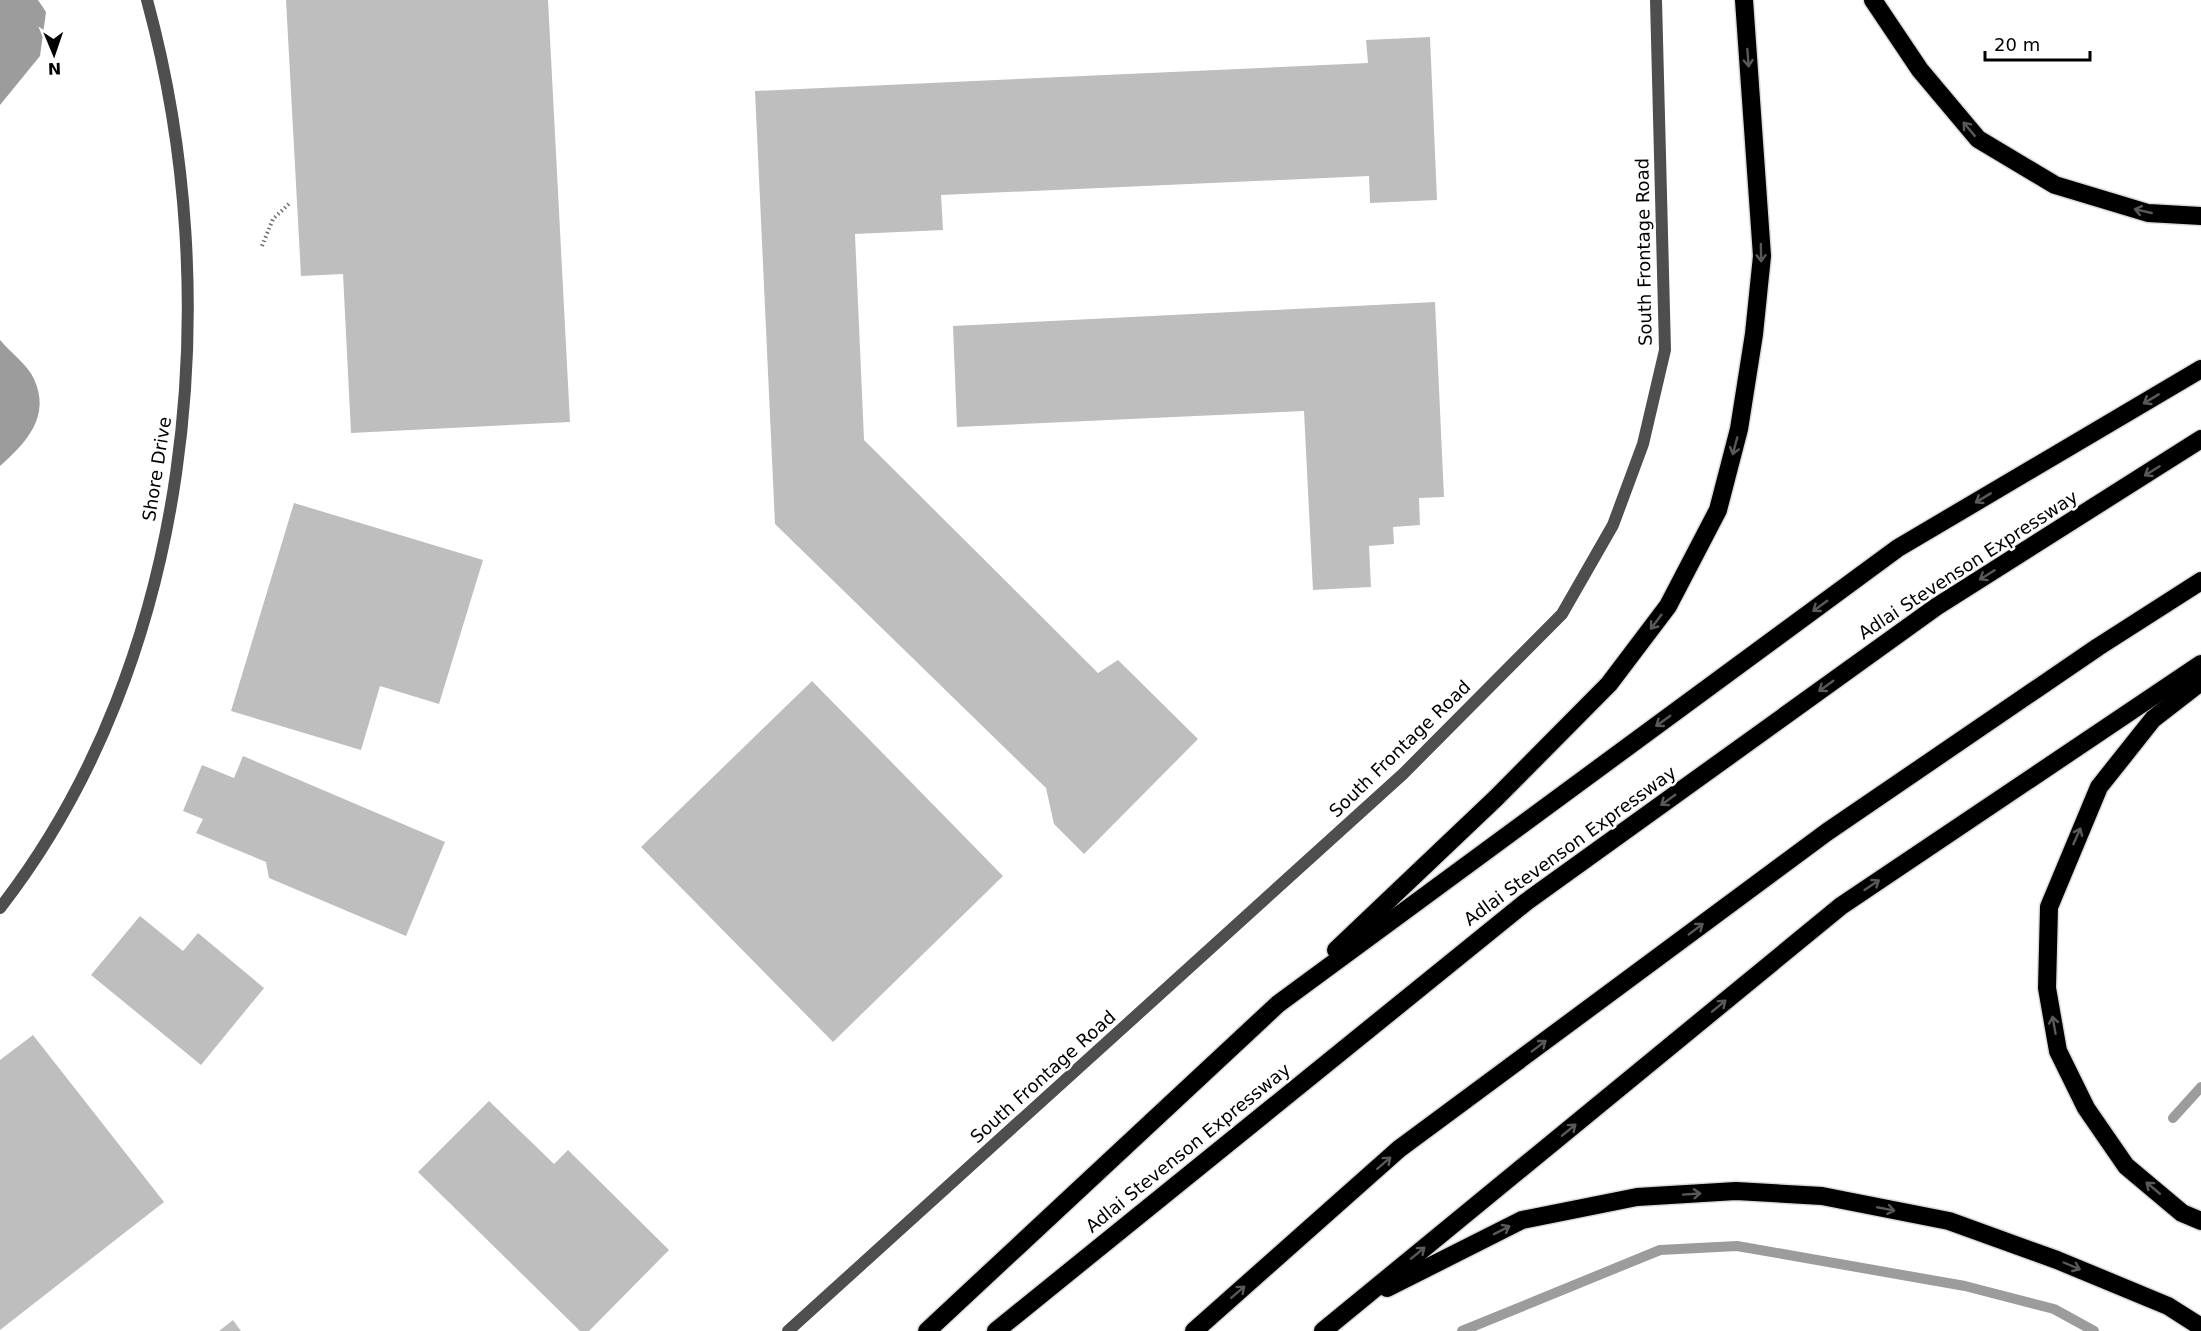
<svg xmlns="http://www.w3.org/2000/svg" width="2201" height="1331" font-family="'DejaVu Sans',sans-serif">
<rect width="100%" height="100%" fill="#fff"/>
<g fill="#9c9c9c">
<path d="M0 0H38L46 12 40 56 0 105Z"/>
<path d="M0 340C10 352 28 365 34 379 51 416 27 442 0 466Z"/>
</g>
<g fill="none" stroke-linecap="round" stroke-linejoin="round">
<g stroke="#9c9c9c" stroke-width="10">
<path d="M2173 1118 2201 1087"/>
<path d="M1462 1331 1660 1250 1737 1246 1965 1286 2054 1309 2094 1331"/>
</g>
</g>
<g fill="#bebebe">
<path d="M286 0H548L570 422 351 433 343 274 301 276Z"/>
<path d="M1430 37 1437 200 1370 203 1369 176 941 195 943 230 855 234 864 440 1098 673 1118 660 1198 739 1084 854 1054 824 1046 788 775 524 755 91 1368 63 1366 40Z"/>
<path d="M1435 302 1444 497 1419 498 1420 525 1393 527 1394 544 1369 546 1371 587 1313 590 1304 411 957 427 953 326Z"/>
<path d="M294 503 483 560 439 704 380 686 361 750 231 711Z"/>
<path d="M812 681 1003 876 833 1042 641 847Z"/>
<path d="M243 756 445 842 406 936 269 878 266 862 196 833 203 819 183 811 202 765 234 778Z"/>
<path d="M140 916 183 951 198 933 264 988 201 1065 91 975Z"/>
<path d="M33 1035 164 1202 0 1330V1060Z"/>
<path d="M489 1101 554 1164 568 1150 669 1250 589 1331H580L418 1172Z"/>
<path d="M233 1320 241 1331H219Z"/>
</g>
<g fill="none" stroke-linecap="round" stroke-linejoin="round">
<g stroke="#dbdbdb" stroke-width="21">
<g id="highway">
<path d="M1873 0 1920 70 1978 139 2055 185 2148 213 2201 216"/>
<path d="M2201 682 2153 719 2099 787 2049 907 2047 988 2058 1051 2086 1108 2126 1166 2182 1213 2201 1221"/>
<path d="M1336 950 1496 798 1609 684 1668 606 1718 510 1739 429 1754 334 1762 256 1744 0"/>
<path d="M1387 1288 1522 1220 1637 1197 1736 1191 1822 1196 1949 1221 2057 1260 2168 1306 2201 1327"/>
<path d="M927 1331 1278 1004 1898 548 2201 369"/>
<path d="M996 1331 1526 902 1936 607 2201 439"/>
<path d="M1194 1331 1399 1149 1827 832 2098 647 2201 581"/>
<path d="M1323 1331 1841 906 2201 664"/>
</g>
</g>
<path stroke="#707070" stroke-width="4" stroke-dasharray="1.5 3" stroke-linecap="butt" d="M262 246 273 219 291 202"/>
<g stroke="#4e4e4e" stroke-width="12">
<path d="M0 908C193 660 228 296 147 0"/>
<path d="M788 1331 1403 774 1562 614 1613 525 1643 444 1665 350 1656 0"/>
</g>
<use href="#highway" stroke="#000" stroke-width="18"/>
</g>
<defs><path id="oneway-shaft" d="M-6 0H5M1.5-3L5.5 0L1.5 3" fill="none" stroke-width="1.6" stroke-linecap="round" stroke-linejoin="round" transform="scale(1.5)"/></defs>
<g stroke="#595959">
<use href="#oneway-shaft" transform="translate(1748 58) rotate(86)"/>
<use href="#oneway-shaft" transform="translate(1969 129) rotate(-130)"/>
<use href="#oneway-shaft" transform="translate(2143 211) rotate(-167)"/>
<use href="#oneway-shaft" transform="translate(1761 253) rotate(89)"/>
<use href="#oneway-shaft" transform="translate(2151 399) rotate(149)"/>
<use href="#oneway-shaft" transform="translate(1735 446) rotate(105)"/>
<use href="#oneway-shaft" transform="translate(2152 471) rotate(148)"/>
<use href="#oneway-shaft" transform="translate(1983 498) rotate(149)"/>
<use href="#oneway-shaft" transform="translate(1987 575) rotate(148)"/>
<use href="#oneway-shaft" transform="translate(1820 606) rotate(144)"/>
<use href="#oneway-shaft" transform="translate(1656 622) rotate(127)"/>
<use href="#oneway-shaft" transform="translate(1826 686) rotate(144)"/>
<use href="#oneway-shaft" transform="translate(1663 721) rotate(144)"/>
<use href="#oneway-shaft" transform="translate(1668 800) rotate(144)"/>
<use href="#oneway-shaft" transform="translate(2077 836) rotate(-66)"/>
<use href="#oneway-shaft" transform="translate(1872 885) rotate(-34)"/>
<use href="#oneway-shaft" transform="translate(1696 929) rotate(-37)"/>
<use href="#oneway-shaft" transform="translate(1719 1006) rotate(-39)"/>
<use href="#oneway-shaft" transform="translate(2054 1025) rotate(-100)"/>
<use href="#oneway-shaft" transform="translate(1539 1046) rotate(-37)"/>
<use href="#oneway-shaft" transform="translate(1569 1130) rotate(-39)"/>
<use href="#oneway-shaft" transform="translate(1384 1163) rotate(-41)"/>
<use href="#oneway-shaft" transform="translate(2153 1188) rotate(-140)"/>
<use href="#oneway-shaft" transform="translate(1692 1194) rotate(-4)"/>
<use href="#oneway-shaft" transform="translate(1886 1209) rotate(11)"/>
<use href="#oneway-shaft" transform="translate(1502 1230) rotate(-27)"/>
<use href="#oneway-shaft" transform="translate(1418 1253) rotate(-39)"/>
<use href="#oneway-shaft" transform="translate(2072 1266) rotate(23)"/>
<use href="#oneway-shaft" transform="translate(1238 1292) rotate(-41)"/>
</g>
<g text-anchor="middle" stroke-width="5" stroke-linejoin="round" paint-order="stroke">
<g font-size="18" fill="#000" stroke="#fff">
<text transform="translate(1644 252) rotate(-91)" y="6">South Frontage Road</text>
<text transform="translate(157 469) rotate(-81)" y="6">Shore Drive</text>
<text transform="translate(1968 565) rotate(-33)" y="6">Adlai Stevenson Expressway</text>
<text transform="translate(1400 749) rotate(-44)" y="6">South Frontage Road</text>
<text transform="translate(1570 846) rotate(-36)" y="6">Adlai Stevenson Expressway</text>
<text transform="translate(1043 1077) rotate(-42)" y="6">South Frontage Road</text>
<text transform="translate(1188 1148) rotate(-39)" y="6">Adlai Stevenson Expressway</text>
</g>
</g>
<g transform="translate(54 54) rotate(178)" stroke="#ffffff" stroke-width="4.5" paint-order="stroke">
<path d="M0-4.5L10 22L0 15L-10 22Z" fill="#000000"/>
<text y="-9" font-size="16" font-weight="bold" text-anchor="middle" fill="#000000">N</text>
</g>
<path d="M1985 51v9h105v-9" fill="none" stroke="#000000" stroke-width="3"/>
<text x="1994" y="51" font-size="18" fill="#000000" stroke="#ffffff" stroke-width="4.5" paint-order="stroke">20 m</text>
</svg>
